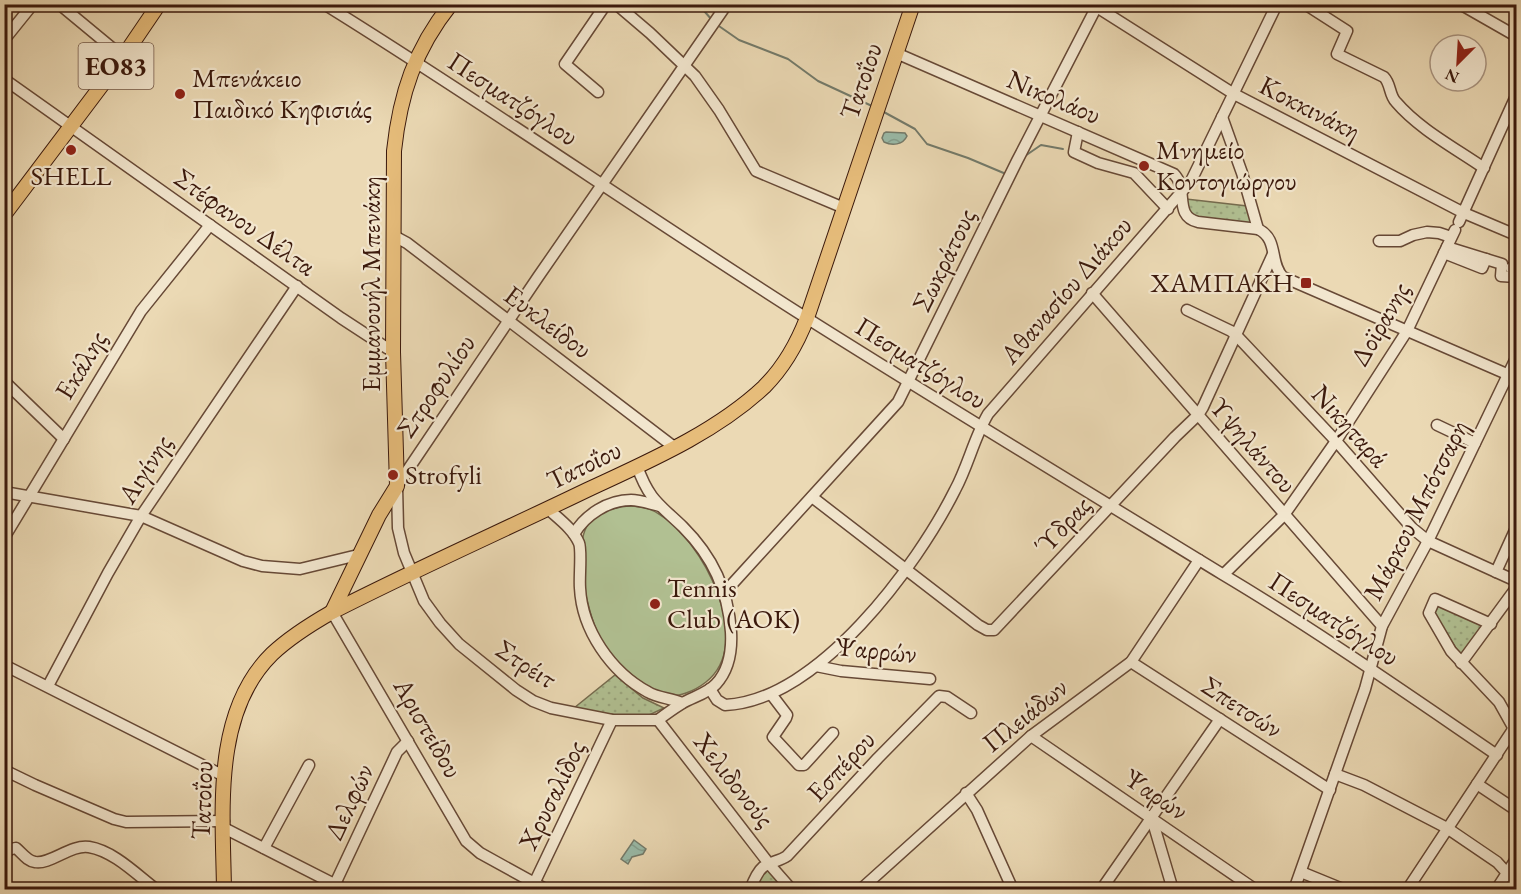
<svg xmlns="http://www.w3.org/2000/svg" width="1521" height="894" font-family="'EB Garamond',serif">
<defs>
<pattern id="park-dots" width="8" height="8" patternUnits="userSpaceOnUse" patternTransform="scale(1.5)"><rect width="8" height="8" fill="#b1c092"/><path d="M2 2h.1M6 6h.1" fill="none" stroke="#99a47d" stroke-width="1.8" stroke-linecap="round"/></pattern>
<pattern id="water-waves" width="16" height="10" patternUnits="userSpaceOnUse" patternTransform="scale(1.5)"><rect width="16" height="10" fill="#99bba9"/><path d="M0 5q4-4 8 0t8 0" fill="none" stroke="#85a090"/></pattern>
</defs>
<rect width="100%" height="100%" fill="#ebd9b4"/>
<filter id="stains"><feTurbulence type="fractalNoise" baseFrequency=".00333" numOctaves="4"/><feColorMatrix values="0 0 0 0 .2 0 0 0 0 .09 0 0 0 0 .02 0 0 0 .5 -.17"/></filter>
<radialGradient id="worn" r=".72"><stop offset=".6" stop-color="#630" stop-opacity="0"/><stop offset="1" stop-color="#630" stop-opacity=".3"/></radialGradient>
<g fill="url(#park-dots)" stroke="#766c4f" stroke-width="1.5">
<path d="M1186 199 1247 206 1252 224 1195 217 1190 214Z"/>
<path d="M1438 605 1486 627 1462 658 1434 613Z"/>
<path d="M615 675 643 698 664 708 647 716H618L574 708Z"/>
<path d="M769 870 785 890H756C759 881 760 874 769 870Z"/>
</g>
<path fill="#b1c092" stroke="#766c4f" stroke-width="1.5" d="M624 506C637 506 648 507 659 514 702 539 756 643 706 682 696 690 677 699 664 695 642 688 610 657 600 638 587 612 570 544 591 520 600 511 613 508 624 506Z"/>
<g fill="url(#water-waves)" stroke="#737a6a" stroke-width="1.5">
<path d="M886 132 905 133 907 136C903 145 892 146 884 142L882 138 884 133Z"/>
<path d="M634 840 646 849 643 854 632 857 628 864 621 859Z"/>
</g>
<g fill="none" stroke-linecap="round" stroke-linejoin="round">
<g stroke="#737a6a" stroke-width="2">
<path d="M698 4 712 20"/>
<path d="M716 24 739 40 788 59 818 81 872 106"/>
<path d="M882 111 915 129 927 144 968 158 1006 174"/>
<path d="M1025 156 1041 145 1063 149"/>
</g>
<g stroke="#674936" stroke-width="13">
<g id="minor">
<path d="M59 4 123 57"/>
<path d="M324 4C487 105 644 215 805 317 943 404 1083 489 1222 574 1316 630 1406 693 1497 755"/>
<path d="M616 4 650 33 695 76 719 110 756 171 844 208"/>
<path d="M1092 4 1234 94 1464 213 1516 235"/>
<path d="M1305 4 1347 31 1337 54 1384 77C1391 84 1389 95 1396 102 1419 129 1455 148 1484 168"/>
<path d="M1460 4 1516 36"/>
<path d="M4 40 33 4"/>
<path d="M896 53 1174 174C1189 189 1173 216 1198 222L1258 229C1279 239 1269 263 1283 277L1516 378"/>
<path d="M4 79 341 318 393 352"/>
<path d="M598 92 565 64 606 4"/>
<path d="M1222 117 1242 173 1258 229"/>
<path d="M1078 132 1074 152 1098 163 1134 173 1168 209"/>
<path d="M1459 222 1516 96"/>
<path d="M394 236 407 243 674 447"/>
<path d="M1379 241H1400L1413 235 1427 232 1439 233 1451 237"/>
<path d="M1447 247 1502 264 1501 276 1516 277"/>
<path d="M1444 253 1482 268 1486 259"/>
<path d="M1511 268 1516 269"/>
<path d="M1092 293 1382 626"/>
<path d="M1187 310 1231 331 1236 335 1336 441 1412 528 1428 541 1516 581"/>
<path d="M4 381 64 439"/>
<path d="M1437 425 1475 443"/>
<path d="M637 466C649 500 659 504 683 527 713 557 728 590 731 632 732 650 729 670 716 684 707 694 692 697 681 704 673 709 666 714 658 720"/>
<path d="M4 492 141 516 243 561 262 566 300 569 358 555"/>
<path d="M812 497 978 625 987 630H994L1175 437 1198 415 1203 407 1273 254"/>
<path d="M548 509C559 519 573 529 579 543 582 550 579 578 580 588 582 630 611 672 648 692 658 698 671 698 682 703"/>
<path d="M574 534C585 515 608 500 631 500 640 500 651 504 660 506"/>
<path d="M4 538 141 311 210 225"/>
<path d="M1496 572 1516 528"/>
<path d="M1224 574 1284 515 1336 441 1407 331 1455 230"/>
<path d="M725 592 898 402 1017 161 1098 4"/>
<path d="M332 612 466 841 480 853 547 890"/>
<path d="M1131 662 1330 790"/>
<path d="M1461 663 1516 588"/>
<path d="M4 665 224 776"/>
<path d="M816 666 841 671 930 679"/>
<path d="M48 686 108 573 141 516 297 286"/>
<path d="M710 689 717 700 725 705C818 701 917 566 955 490 968 466 974 438 988 414L1191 181 1277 4"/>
<path d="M771 694 787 715 786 718 773 737 799 765H804L833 733"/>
<path d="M658 720H612L551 708 533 701 516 690 459 644 440 623 424 601 404 553 398 528 397 486 538 277 727 4"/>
<path d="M658 720 770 865 792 890"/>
<path d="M1031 736 1256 890"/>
<path d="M4 770 35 785 114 819 126 822 224 821"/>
<path d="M1335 774 1364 785 1447 828 1497 862 1516 883"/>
<path d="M1477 784 1516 810"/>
<path d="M966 793 977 810 1013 890"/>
<path d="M1152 819 1173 890"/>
<path d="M224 828 346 890"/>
<path d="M264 848 309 765"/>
<path d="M4 853 11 849 16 848C22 853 27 861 35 862 50 865 71 844 89 847 114 851 137 875 157 890"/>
<path d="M1301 872 1345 890"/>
<path d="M335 884 397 752 408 741"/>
<path d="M531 890 612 720"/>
<path d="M750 890C753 882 757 872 763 867 770 862 780 861 787 856L878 758 939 696 947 697 971 713"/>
<path d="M860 890 1031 736 1131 662 1199 560"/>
<path d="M1101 890 1220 719"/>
<path d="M1294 890 1365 689 1382 626 1428 541 1516 358"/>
<path d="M1407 890 1512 731 1513 727 1499 702 1451 651 1429 613 1435 599 1491 624"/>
<path d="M1496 890 1516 859"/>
</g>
</g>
<g stroke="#3b190c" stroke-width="16">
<g id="major">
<path d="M4 215 123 57 159 4"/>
<path d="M332 612 379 515 397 486 393 352 394 151C400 94 415 49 451 4"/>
<path d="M224 890C223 812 212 713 272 654 290 637 311 624 332 612 416 569 502 531 587 490 647 462 715 433 764 387 784 367 797 344 807 318L913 4"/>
</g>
</g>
<use href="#minor" stroke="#f2e6ce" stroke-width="10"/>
<use href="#major" stroke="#e6bc7a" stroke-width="14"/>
</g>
<g fill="#8f2418" stroke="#f2e6ce" stroke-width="2">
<circle cx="180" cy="94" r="6"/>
<circle cx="71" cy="150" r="6"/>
<circle cx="1144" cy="166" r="6"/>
<rect x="1300" y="277" width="12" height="12" rx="3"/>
<circle cx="393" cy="475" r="6"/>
<circle cx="655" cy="604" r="6"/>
</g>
<g text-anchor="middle" stroke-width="4.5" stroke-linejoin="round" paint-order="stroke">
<rect fill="#f2e6ce" stroke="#725646" stroke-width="1.5" x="78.5" y="43" width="75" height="46" rx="4.5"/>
<g font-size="26" font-weight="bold" fill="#3b190c">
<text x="116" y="75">ΕΟ83</text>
</g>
<g font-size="27" fill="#3b190c" stroke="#f2e6ce" text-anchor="start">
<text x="192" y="87">Μπενάκειο<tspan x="192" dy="31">Παιδικό Κηφισιάς</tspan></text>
<text x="1156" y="159">Μνημείο<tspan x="1156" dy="31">Κοντογιώργου</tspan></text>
<text x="71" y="185" text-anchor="middle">SHELL</text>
<text x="1294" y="292" text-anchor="end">ΧΑΜΠΑΚΗ</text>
<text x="405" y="484">Strofyli</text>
<text x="667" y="597">Tennis<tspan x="667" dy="31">Club (AOK)</tspan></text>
</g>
<g font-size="27" fill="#3b190c" stroke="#f2e6ce">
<text transform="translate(861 81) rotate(-71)" y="9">Τατοΐου</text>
<text transform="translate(1054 97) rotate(23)" y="9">Νικολάου</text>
<text transform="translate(513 99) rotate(33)" y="9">Πεσματζόγλου</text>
<text transform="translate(1310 108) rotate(27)" y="9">Κοκκινάκη</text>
<text transform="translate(245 222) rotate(35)" y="9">Στέφανου Δέλτα</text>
<text transform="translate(944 260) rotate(-64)" y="9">Σωκράτους</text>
<text transform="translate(371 284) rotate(-90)" y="9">Εμμανουήλ Μπενάκη</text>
<text transform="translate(1066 290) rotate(-49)" y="9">Αθανασίου Διάκου</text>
<text transform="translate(548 322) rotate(37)" y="9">Ευκλείδου</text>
<text transform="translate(1380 324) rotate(-60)" y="9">Δοϊρανης</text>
<text transform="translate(921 363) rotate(32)" y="9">Πεσματζόγλου</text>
<text transform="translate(81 365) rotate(-59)" y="9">Εκάλης</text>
<text transform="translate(436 386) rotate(-56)" y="9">Στροφυλίου</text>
<text transform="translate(1350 426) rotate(48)" y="9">Νικηταρά</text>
<text transform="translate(1253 445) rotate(49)" y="9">Υψηλάντου</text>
<text transform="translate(584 465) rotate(-26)" y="9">Τατοΐου</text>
<text transform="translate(145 469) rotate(-57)" y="9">Αιγίνης</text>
<text transform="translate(1416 510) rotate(-63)" y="9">Μάρκου Μπότσαρη</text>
<text transform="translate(1063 525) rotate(-47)" y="9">Ύδρας</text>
<text transform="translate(1334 619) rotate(33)" y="9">Πεσματζόγλου</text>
<text transform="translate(876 650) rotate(6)" y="9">Ψαρρών</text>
<text transform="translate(526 664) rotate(33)" y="9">Στρέιτ</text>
<text transform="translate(1242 707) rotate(33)" y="9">Σπετσών</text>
<text transform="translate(1025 715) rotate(-39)" y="9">Πλειάδων</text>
<text transform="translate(428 728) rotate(60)" y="9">Αριστείδου</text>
<text transform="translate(841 766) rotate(-47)" y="9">Εσπέρου</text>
<text transform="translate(734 780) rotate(52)" y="9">Χελιδονούς</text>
<text transform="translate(1156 794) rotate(34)" y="9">Ψαρών</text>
<text transform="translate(552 795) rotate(-64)" y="9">Χρυσαλίδος</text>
<text transform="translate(202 800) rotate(-88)" y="9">Τατοΐου</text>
<text transform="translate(349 802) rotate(-65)" y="9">Δελφών</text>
</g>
</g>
<rect width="1521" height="894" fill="none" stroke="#ebd9b4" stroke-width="24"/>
<rect x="6" y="6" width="1509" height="882" fill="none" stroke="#3b190c" stroke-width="3"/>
<rect x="12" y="12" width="1497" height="870" fill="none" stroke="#3b190c" stroke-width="1.5"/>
<g transform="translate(1458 63) rotate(204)"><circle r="28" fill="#f2e6ce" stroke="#a99480" stroke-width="1.5"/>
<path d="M0-4.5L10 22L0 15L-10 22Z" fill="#8f2418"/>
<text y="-9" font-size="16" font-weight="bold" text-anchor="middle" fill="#3b190c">N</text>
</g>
<rect width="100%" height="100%" filter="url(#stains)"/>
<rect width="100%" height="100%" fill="url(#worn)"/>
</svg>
